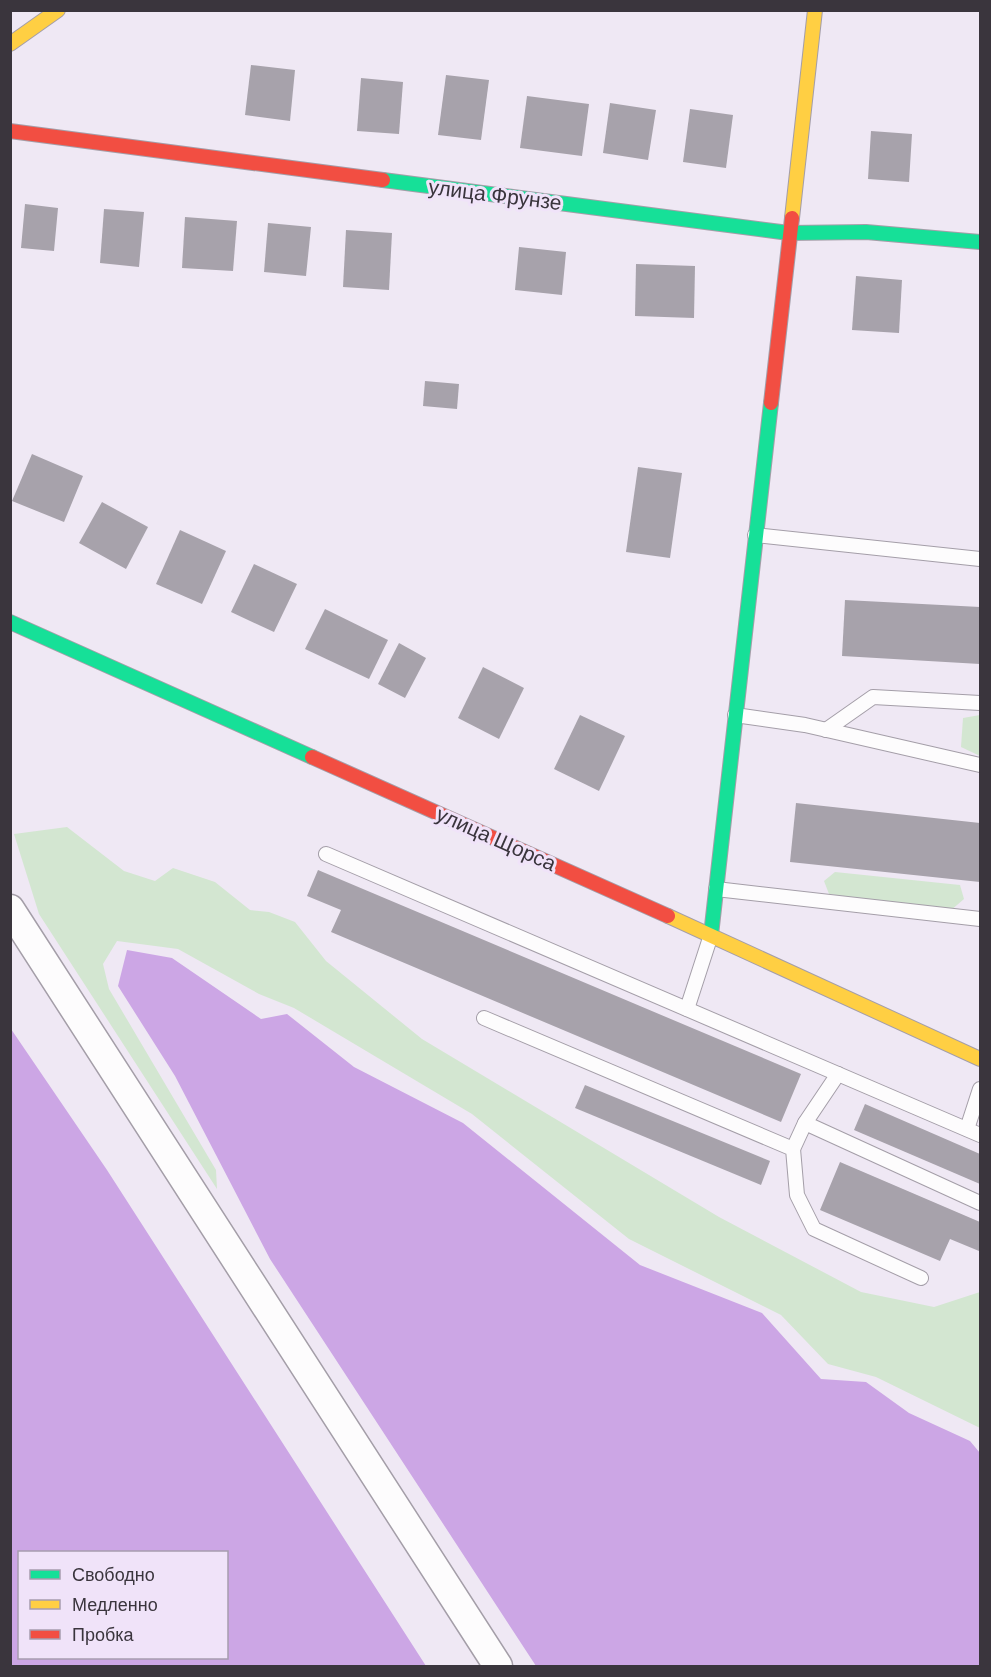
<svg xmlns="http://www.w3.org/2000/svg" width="991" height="1677" font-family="'DM Sans',sans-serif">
<rect width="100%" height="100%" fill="#efe8f4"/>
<g fill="#d3e6d1">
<path d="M980 715V756L961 747 963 718Z"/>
<path d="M67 827 124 871 155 881 173 868 215 882 250 910 269 912 295 922 326 961 422 1039 719 1217 861 1292 934 1307 980 1292V1428L876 1377 828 1364 781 1315 629 1239 472 1114 294 1008 259 994 178 949 117 941 103 964 109 989 216 1170 217 1189 39 914 14 834Z"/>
<path d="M835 872 960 885 964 899 950 911 829 894 824 881Z"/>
</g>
<g fill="#cca6e5" fill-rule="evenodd">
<path d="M127 950 172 958 261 1019 287 1014 354 1067 463 1123 640 1265 762 1313 821 1379 866 1382 909 1413 970 1441 980 1453V1666H536L270 1259 175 1076 118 986Z"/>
<path d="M11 1029 107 1170 426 1666H11ZM20 1552H226V1658H20Z"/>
</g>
<g fill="#a7a2ab">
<path d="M251 65 295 70 290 121 245 115Z"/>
<path d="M446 75 489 80 481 140 438 135Z"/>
<path d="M361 78 403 82 399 134 357 131Z"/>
<path d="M527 96 589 104 582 156 520 148Z"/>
<path d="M610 103 656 110 648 160 603 153Z"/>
<path d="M690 109 733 115 726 168 683 162Z"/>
<path d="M871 131 912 134 909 182 868 179Z"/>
<path d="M25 204 58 208 54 251 21 248Z"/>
<path d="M104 209 144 212 139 267 100 263Z"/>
<path d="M185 217 237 221 233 271 182 268Z"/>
<path d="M268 223 311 227 306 276 264 272Z"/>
<path d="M346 230 392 233 389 290 343 287Z"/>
<path d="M519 247 566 252 562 295 515 290Z"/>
<path d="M636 264 695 266 694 318 635 316Z"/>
<path d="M856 276 902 280 899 333 852 330Z"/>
<path d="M425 381 459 384 457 409 423 406Z"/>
<path d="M32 454 83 476 64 522 12 501Z"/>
<path d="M638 467 682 473 670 558 626 552Z"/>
<path d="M102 502 148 527 126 569 79 543Z"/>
<path d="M180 530 226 551 202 604 156 584Z"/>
<path d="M254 564 297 584 274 632 231 612Z"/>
<path d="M845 600 980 607V664L842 656Z"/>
<path d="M325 609 388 640 369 679 305 649Z"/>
<path d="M399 643 426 658 405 698 378 684Z"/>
<path d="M483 667 524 688 499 739 458 718Z"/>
<path d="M580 715 625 736 599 791 554 769Z"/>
<path d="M796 803 980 823V882L790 862Z"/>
<path d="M318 870 801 1074 781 1122 331 932 341 910 307 896Z"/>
<path d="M585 1085 770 1161 761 1185 575 1108Z"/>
<path d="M865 1104 980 1154V1184L854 1130Z"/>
<path d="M840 1162 980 1222V1246L979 1251 950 1239 940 1261 820 1210Z"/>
</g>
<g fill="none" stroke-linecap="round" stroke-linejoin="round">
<g stroke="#a49ea8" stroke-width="16">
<g id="lane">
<path d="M755 535 980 559"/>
<path d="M735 715 805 725 980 765"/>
<path d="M826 730 873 697 980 703"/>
<path d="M326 854 980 1135"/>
<path d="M716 889 980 919"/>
<path d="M687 1009 711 935"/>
<path d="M484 1018 793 1149 797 1195 814 1229 921 1278"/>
<path d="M805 1123 838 1074"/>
<path d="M967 1129 980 1089"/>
<path d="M793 1149 805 1123 980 1203"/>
</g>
</g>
<g stroke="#a49ea8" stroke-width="31">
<path id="street" d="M10 909 498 1666"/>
</g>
<g stroke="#a49ea8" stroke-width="16">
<g id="fast">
<path d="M383 180 789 233 866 232 980 242"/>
<path d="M10 622 312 757"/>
<path d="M711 935 771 403"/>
</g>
</g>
<g stroke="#a49ea8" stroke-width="16">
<g id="slow">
<path d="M10 44 58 10"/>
<path d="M792 218 815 10"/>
<path d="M668 916 980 1059"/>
</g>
</g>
<g stroke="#a49ea8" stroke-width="16">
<g id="jam">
<path d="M10 131 383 180"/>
<path d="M771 403 792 218"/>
<path d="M312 757 668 916"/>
</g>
</g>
<use href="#lane" stroke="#fdfcfd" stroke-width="14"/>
<use href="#street" stroke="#fdfcfd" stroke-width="28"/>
<use href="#fast" stroke="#16e098" stroke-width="14"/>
<use href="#slow" stroke="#ffcf43" stroke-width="14"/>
<use href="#jam" stroke="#f24e42" stroke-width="14"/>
</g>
<g text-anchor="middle" stroke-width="6" stroke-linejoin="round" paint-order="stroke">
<g font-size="21" fill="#3a353d" stroke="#f0e3f9">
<text transform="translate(495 195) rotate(7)" y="7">улица Фрунзе</text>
<text transform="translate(496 839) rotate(24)" y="7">улица Щорса</text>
</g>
</g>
<rect width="991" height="1677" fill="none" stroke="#3a353d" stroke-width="24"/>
<rect x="18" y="1551" width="210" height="108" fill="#f0e3f9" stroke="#a79dae" stroke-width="1.5"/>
<rect x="30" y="1570" width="30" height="9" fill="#16e098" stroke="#a79dae" stroke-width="1.5"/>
<text x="72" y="1581" font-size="18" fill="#3a353d">Свободно</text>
<rect x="30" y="1600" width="30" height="9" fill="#ffcf43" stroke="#a79dae" stroke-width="1.5"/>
<text x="72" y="1611" font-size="18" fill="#3a353d">Медленно</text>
<rect x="30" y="1630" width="30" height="9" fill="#f24e42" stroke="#a79dae" stroke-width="1.5"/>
<text x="72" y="1641" font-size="18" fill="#3a353d">Пробка</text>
</svg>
